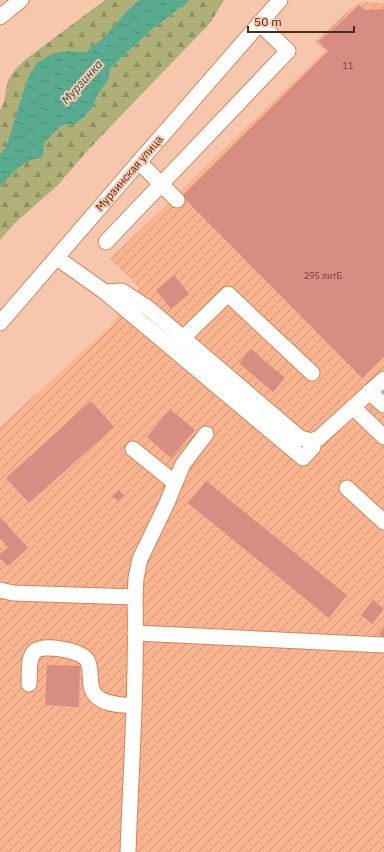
<svg xmlns="http://www.w3.org/2000/svg" width="384" height="852" font-family="'IBM Plex Sans',sans-serif">
<defs>
<pattern id="industrial-furrows" width="10" height="10" patternUnits="userSpaceOnUse"><rect width="10" height="10" fill="#f9b48f"/><path d="M-1 1l2-2M0 10L10 0M9 11l2-2" fill="none" stroke="#cc9374"/></pattern>
<pattern id="forest-firs" width="22" height="20" patternUnits="userSpaceOnUse"><rect width="22" height="20" fill="#afb077"/><path d="M5 1l3.5 6h-7zM16 11l3.5 6h-7z" fill="#908f61"/></pattern>
<pattern id="water-ripples" width="26" height="14" patternUnits="userSpaceOnUse"><rect width="26" height="14" fill="#58ab8f"/><path d="M2 4q2-2 4 0t4 0M15 11q2-2 4 0t4 0" fill="none" stroke="#4b8b74"/></pattern>
</defs>
<rect width="100%" height="100%" fill="#f6c6ad"/>
<path fill="url(#industrial-furrows)" d="M359 2 384 3V852H0V427L111 326 140 288 110 259 325 51 315 41Z"/>
<g fill="url(#forest-firs)">
<path d="M105 0H139L127 11 104 37 86 52 67 51 27 80 6 147 0 154V110C7 101 4 89 9 79 13 71 20 65 26 59Z"/>
<path d="M190 0H224L211 22 88 150 58 185 14 224 0 240V187L21 164 43 154 44 143 60 127 66 124 73 125 83 118 92 108 98 94 109 79 110 69 125 54 155 27Z"/>
</g>
<path fill="url(#water-ripples)" d="M139 0H190L155 27 125 54 110 69 109 79 98 94 92 108 83 118 73 125 66 124 60 127 44 143 43 154 41 158C22 159 12 175 0 187V154L6 147 27 80 37 63 52 54 67 51 86 52 104 37 127 11Z"/>
<g fill="#d78d82">
<path d="M359 5 365 10 384 9V357L362 378 182 196 328 51 319 42Z"/>
<path d="M174 275 189 294 171 309 156 290Z"/>
<path d="M251 349 285 378 273 392 239 363Z"/>
<path d="M91 401 114 427 29 503 6 478Z"/>
<path d="M170 409 195 430 171 458 147 437Z"/>
<path d="M206 481 347 595 329 618 188 503Z"/>
<path d="M119 490 124 495 118 501 112 496Z"/>
<path d="M0 517 28 548 8 566 0 558V554L8 547 0 538Z"/>
<path d="M373 600 384 609 372 624 361 615Z"/>
<path d="M384 628V638L379 634Z"/>
<path d="M47 665 80 666 79 707 45 705Z"/>
</g>
<g fill="none" stroke-linecap="round" stroke-linejoin="round">
<g stroke="#cf855b" stroke-width="17">
<g id="minor">
<path d="M0 17 21 0"/>
<path d="M139 162 177 200"/>
<path d="M106 242 288 51 259 23"/>
<path d="M57 258 105 292 303 458 313 447 312 441"/>
<path d="M105 292 122 291 148 308 300 438 312 441 319 438 384 379"/>
<path d="M0 323 139 162 280 0"/>
<path d="M183 338 228 294 312 373"/>
<path d="M369 392 384 405"/>
<path d="M353 407 384 437"/>
<path d="M133 449 175 483 167 503 140 559 136 578 135 597"/>
<path d="M175 483 183 464 206 434"/>
<path d="M347 488 384 522"/>
<path d="M0 590 13 593 135 597C137 682 131 767 128 852"/>
<path d="M135 633 384 645"/>
<path d="M29 684C30 675 27 658 35 651 44 644 80 650 87 660 94 672 85 690 100 699 110 705 123 705 134 706"/>
</g>
</g>
<use href="#minor" stroke="#fff" stroke-width="15"/>
</g>
<g text-anchor="middle" stroke-width="4" stroke-linejoin="round" paint-order="stroke">
<g font-size="9" fill="#6e4434">
<text x="348" y="69">11</text>
<text x="323" y="279">295 литБ</text>
</g>
<g font-size="11" fill="#4b2c1a" stroke="#f6c6ad">
<text transform="translate(129 173) rotate(-49)" y="4">Мурзинская улица</text>
</g>
<g font-size="12" font-style="italic" fill="#165845" stroke="#f6c6ad">
<text transform="translate(82 82) rotate(-48)" y="4">Мурзинка</text>
</g>
</g>
<path d="M248 26v6h106v-6" fill="none" stroke="#4b2c1a" stroke-width="2"/>
<text x="254" y="26" font-size="12" fill="#4b2c1a" stroke="#f6c6ad" stroke-width="3" paint-order="stroke">50 m</text>
</svg>
